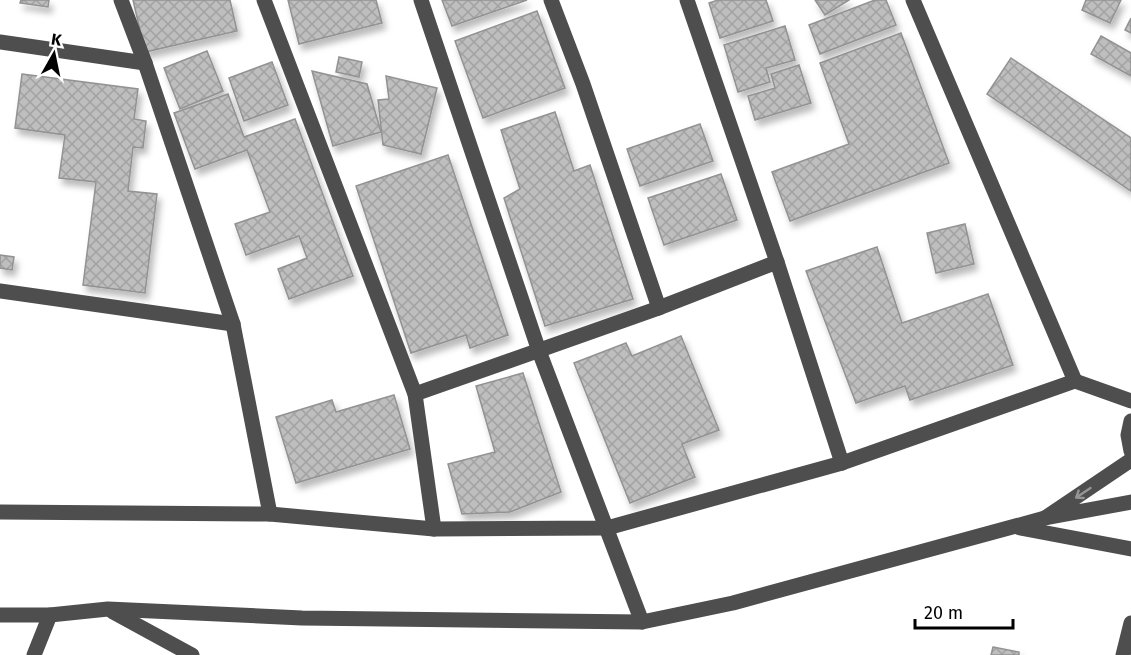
<svg xmlns="http://www.w3.org/2000/svg" width="1131" height="655" font-family="'Fira Sans',sans-serif">
<defs>
<pattern id="building-cross-hatch" width="8" height="8" patternUnits="userSpaceOnUse" patternTransform="scale(1.5)"><rect width="8" height="8" fill="#bebebe"/><path d="M0 0l8 8M0 8l8-8" fill="none" stroke="#a2a2a2"/></pattern>
<filter id="shadow"><feDropShadow dx="3.5" dy="6" stdDeviation="3" flood-color="#0004"/></filter>
</defs>
<rect width="100%" height="100%" fill="#fff"/>
<g fill="url(#building-cross-hatch)" stroke="#929292" stroke-width="1.5" filter="url(#shadow)">
<path d="M21 0H49L48 7 20 3Z"/>
<path d="M133 0H230L237 31 145 52Z"/>
<path d="M288 0H376L382 23 299 44Z"/>
<path d="M442 0H527L452 26Z"/>
<path d="M718 0H766L773 21 720 38 709 3Z"/>
<path d="M815 0H849L825 15Z"/>
<path d="M875 0H886L896 25 820 54 809 25Z"/>
<path d="M1086 0H1121L1110 23 1082 10Z"/>
<path d="M537 11 565 88 483 118 455 41Z"/>
<path d="M1131 18V33L1125 30Z"/>
<path d="M785 26 795 60 766 68 770 82 738 92 724 45Z"/>
<path d="M901 33 949 163 790 221 772 172 849 144 820 63Z"/>
<path d="M1101 36 1131 53V76L1091 54Z"/>
<path d="M207 51 223 91 180 109 164 68Z"/>
<path d="M339 57 362 62 359 77 336 72Z"/>
<path d="M1011 58 1131 138V191L987 94Z"/>
<path d="M272 62 288 105 244 121 229 78Z"/>
<path d="M799 65 811 103 755 120 748 96 775 88 771 74Z"/>
<path d="M312 71 367 84 381 132 333 146Z"/>
<path d="M22 74 138 89 134 119 146 121 143 148 133 147 128 191 157 194 145 293 83 285 96 182 59 178 65 135 15 128Z"/>
<path d="M386 76 437 88 421 154 383 145 378 100 389 99Z"/>
<path d="M228 94 244 137 295 119 353 276 289 299 278 269 307 258 299 236 246 255 235 224 270 212 247 150 195 169 174 113Z"/>
<path d="M555 112 574 171 590 165 633 299 545 326 504 198 520 189 501 130Z"/>
<path d="M700 124 713 161 640 186 627 149Z"/>
<path d="M448 155 508 335 470 348 466 335 411 353 356 186Z"/>
<path d="M721 174 737 220 664 245 648 198Z"/>
<path d="M965 224 974 264 936 273 927 233Z"/>
<path d="M877 247 902 323 988 294 1013 365 910 400 905 386 856 403 806 271Z"/>
<path d="M0 255 14 257 12 270 0 268Z"/>
<path d="M681 336 719 430 682 444 695 477 630 503 574 363 626 343 632 356Z"/>
<path d="M523 373 561 492 510 512 462 514 448 464 495 452 476 386Z"/>
<path d="M394 395 410 449 296 483 276 417 332 400 336 412Z"/>
<path d="M993 647 1019 652V655H991Z"/>
</g>
<g fill="none" stroke-linecap="round" stroke-linejoin="round">
<g stroke="#4e4e4e" stroke-width="15">
<path d="M121 0 145 63 233 324 270 514"/>
<path d="M264 0 415 394 434 529"/>
<path d="M421 0 539 351 642 622"/>
<path d="M551 0 583 84 659 308"/>
<path d="M687 0 777 262 842 463"/>
<path d="M913 0 1075 381"/>
<path d="M0 42 145 63"/>
<path d="M0 291 233 324"/>
<path d="M415 394 656 309 777 262"/>
<path d="M1131 421 1128 435 1131 451"/>
<path d="M1131 460 1045 518 1131 502"/>
<path d="M0 512 270 514 434 529 607 528 842 463 1075 381 1131 401"/>
<path d="M1020 528 1131 549"/>
<path d="M113 612 192 655"/>
<path d="M0 615H50L108 609 302 618 642 622 733 603 1045 518"/>
<path d="M34 655 50 615"/>
<path d="M1123 655 1131 623"/>
</g>
</g>
<defs><path id="oneway-shaft" d="M-6 0H5M1.5-3L5.5 0L1.5 3" fill="none" stroke-width="1.6" stroke-linecap="round" stroke-linejoin="round" transform="scale(1.5)"/></defs>
<use stroke="#959595" href="#oneway-shaft" transform="translate(1083 493) rotate(146)"/>
<g transform="translate(54 54) rotate(9)" stroke="#ffffff" stroke-width="4.5" paint-order="stroke">
<path d="M0-4.5L10 22L0 15L-10 22Z" fill="#000000"/>
<text y="-9" font-size="16" font-weight="bold" text-anchor="middle" fill="#000000">K</text>
</g>
<path d="M915 619v9h98v-9" fill="none" stroke="#000000" stroke-width="3"/>
<text x="924" y="619" font-size="18" fill="#000000" stroke="#ffffff" stroke-width="4.5" paint-order="stroke">20 m</text>
</svg>
